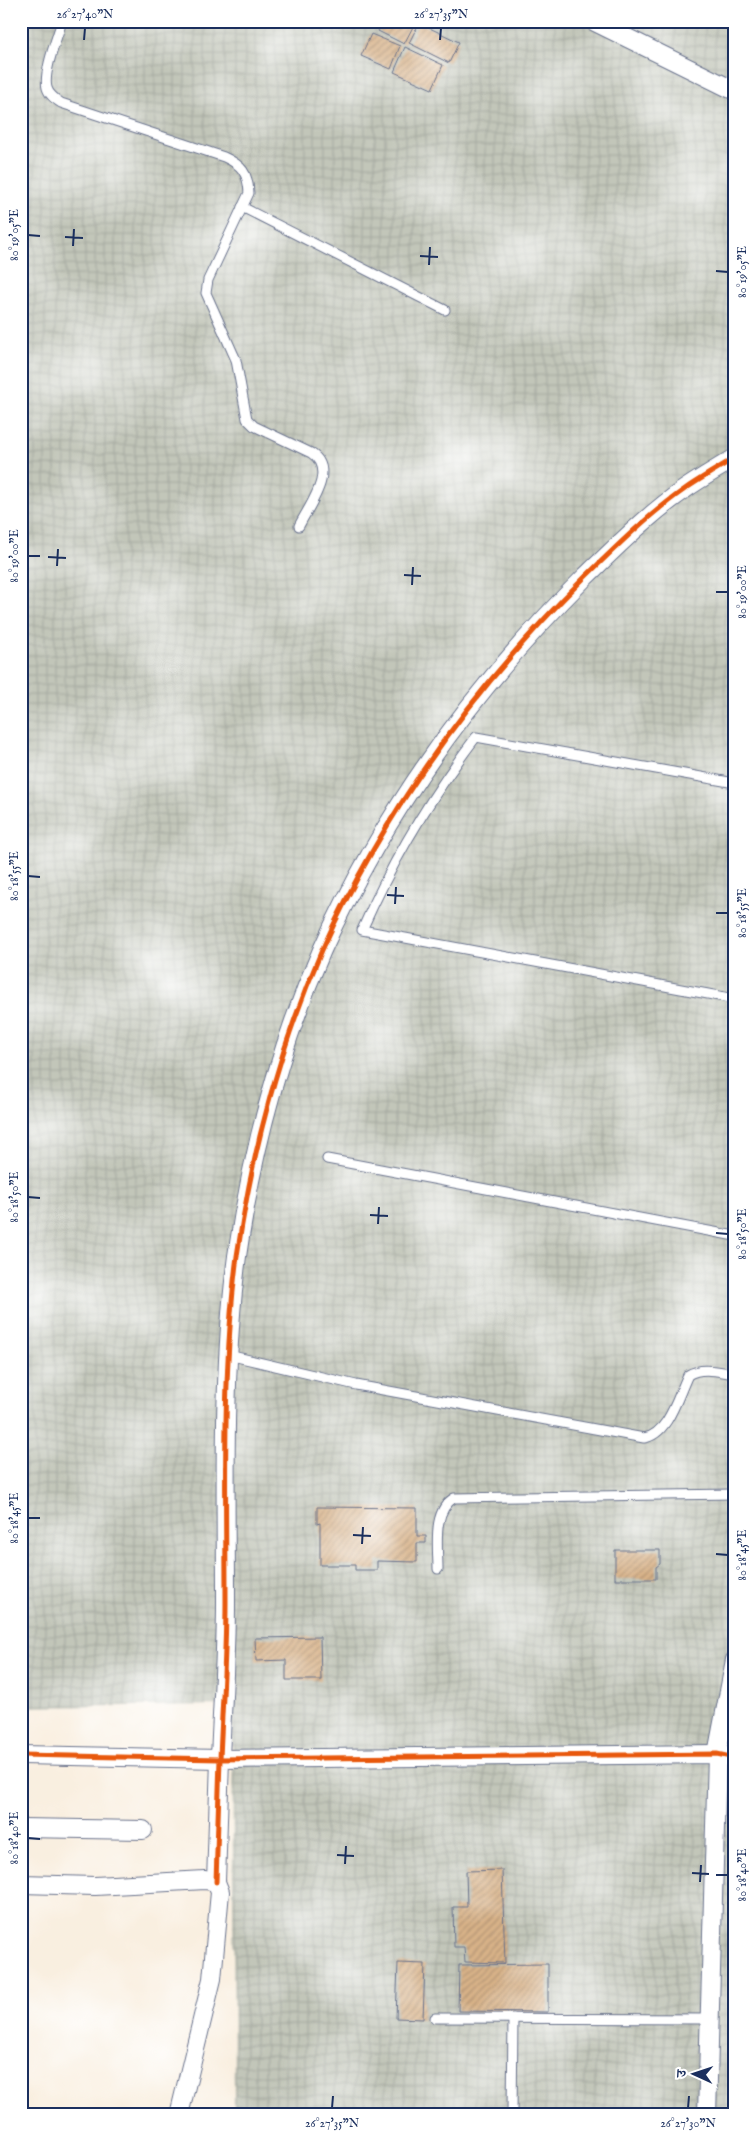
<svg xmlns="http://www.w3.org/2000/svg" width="756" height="2136" font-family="'IM FELL English','Noto Serif Devanagari',serif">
<defs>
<pattern id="industrial-grid" width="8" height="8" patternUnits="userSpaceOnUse" patternTransform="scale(1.25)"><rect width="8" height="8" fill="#c2c6b9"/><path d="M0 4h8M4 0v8" fill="none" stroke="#a6aaa1"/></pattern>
<pattern id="building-hatch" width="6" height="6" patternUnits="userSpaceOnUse" patternTransform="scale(1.25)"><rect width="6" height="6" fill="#d8b288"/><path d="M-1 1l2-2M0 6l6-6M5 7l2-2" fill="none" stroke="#ae9172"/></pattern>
</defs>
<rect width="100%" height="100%" fill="#fff"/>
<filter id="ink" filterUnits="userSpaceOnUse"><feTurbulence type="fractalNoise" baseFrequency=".02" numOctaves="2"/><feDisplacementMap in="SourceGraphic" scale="10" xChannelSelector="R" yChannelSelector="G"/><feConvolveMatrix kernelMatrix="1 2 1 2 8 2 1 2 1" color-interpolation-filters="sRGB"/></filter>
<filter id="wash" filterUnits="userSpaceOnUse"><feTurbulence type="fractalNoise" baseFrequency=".0096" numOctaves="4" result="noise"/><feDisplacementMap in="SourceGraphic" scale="20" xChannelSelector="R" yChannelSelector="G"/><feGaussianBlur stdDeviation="1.12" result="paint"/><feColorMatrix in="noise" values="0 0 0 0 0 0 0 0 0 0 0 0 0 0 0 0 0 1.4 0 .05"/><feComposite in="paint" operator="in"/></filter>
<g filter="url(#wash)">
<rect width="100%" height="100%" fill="#f9efe0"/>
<path fill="url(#industrial-grid)" d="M21 21H735V2115H234L232 1705 21 1707Z"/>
<g id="blocks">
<g fill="url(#building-hatch)">
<path d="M383 21H411L415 23 404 44 378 31Z"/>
<path d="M419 23 459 42 449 63 409 43Z"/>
<path d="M371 34 400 46 391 69 361 56Z"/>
<path d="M405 47 443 65 432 89 394 72Z"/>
<path d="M317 1507 417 1508V1536H426V1543H417V1562L377 1561V1570H355V1565H320V1523L317 1524Z"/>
<path d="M615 1550H660V1564L656 1567V1579H615Z"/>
<path d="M320 1637 321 1680H286V1660L256 1661 255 1638Z"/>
<path d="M502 1870 505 1963 465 1962 464 1947H454L453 1907H467L466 1871Z"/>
<path d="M398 1963 425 1964 423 2019 396 2018Z"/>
<path d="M548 1964V2012L458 2011 459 1965Z"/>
</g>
</g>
</g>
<g filter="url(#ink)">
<use href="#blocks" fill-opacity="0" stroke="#69728c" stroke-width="1"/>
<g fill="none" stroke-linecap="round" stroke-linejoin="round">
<g stroke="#69728c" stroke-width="11">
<g id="service">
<path d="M62 21C57 38 43 72 47 88 49 95 55 99 61 103L224 157C242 165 248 173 249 193L208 280 206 293 236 360 247 419 254 426 311 453C337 470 310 504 299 526"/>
<path d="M242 207 445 310"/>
<path d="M735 783 476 737C431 796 392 862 362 930L735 999"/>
<path d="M327 1159 735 1236"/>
<path d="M228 1355 356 1385 644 1438C669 1434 678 1395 688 1375 702 1366 720 1372 735 1374"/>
<path d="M438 1569C438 1546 432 1511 454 1498L735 1494"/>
<path d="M435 2018 710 2019"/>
<path d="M512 2115 513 2018"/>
</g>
</g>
<g stroke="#69728c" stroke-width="20">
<g id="minor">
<path d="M593 21 735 91"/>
<path d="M21 1755 220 1759C222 1707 226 1655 226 1603 226 1488 222 1371 237 1256 252 1152 280 1046 322 950 385 810 476 685 585 577 616 547 649 514 685 489 701 478 718 468 735 458"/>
<path d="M21 1828 143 1830"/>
<path d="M216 1882 220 1759 717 1754 735 1758"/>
<path d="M21 1884 95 1886 205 1880 216 1882 220 1892 212 1979 179 2115"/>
<path d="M707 2115 717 1754 735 1660"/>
</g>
</g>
<use href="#service" stroke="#fff" stroke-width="9"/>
<use href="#minor" stroke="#fff" stroke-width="18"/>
<g stroke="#fff" stroke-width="8">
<g id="cycleway">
<path d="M21 1755 220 1759C222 1707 226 1655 226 1603 226 1488 222 1371 237 1256 252 1152 280 1046 322 950 385 810 476 685 585 577 616 547 649 514 685 489 701 478 718 468 735 458"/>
<path d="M216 1882 220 1759 717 1754 735 1758"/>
</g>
</g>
<use href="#cycleway" stroke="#e8590c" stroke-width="5"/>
</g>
</g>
<path fill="none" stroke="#1b2f5e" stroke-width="2" d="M84 40 85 28M440 40 441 28M28 235 40 236M65 237 83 238M73 246 74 229M420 256 438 257M429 265 430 247M716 271 728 272M28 556H40M48 557 66 558M57 566 58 549M404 575 421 576M412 585 413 567M716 592H728M28 876 40 877M387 895 404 896M395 904 396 887M716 913H728M28 1197 40 1198M370 1215 388 1216M378 1224 379 1207M716 1233 728 1234M28 1518H40M353 1535 371 1536M362 1544 363 1527M716 1554 728 1555M28 1838 40 1839M337 1855 354 1856M345 1864 346 1846M692 1873 709 1874M716 1875H728M700 1882 701 1865M332 2108 333 2096M688 2108 689 2096"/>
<rect width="756" height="2136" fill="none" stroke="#fff" stroke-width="55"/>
<g transform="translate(694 2074) rotate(273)" stroke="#ffffff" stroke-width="4" paint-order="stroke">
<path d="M0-4L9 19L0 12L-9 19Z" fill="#1b2f5e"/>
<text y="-8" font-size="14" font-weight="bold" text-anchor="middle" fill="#1b2f5e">उ</text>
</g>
<rect x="28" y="28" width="700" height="2080" fill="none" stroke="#1b2f5e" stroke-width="2"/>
<g font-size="12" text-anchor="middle" fill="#1b2f5e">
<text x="85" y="18">26°27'40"N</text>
<text x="441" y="18">26°27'35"N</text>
<text transform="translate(14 235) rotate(-90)" y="4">80°19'05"E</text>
<text transform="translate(742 272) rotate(-90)" y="4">80°19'05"E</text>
<text transform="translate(14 556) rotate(-90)" y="4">80°19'00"E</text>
<text transform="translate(742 592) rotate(-90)" y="4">80°19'00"E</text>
<text transform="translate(14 876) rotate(-90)" y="4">80°18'55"E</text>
<text transform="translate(742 913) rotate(-90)" y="4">80°18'55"E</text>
<text transform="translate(14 1197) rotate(-90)" y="4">80°18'50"E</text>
<text transform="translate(742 1234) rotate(-90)" y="4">80°18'50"E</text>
<text transform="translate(14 1518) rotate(-90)" y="4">80°18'45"E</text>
<text transform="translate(742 1555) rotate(-90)" y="4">80°18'45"E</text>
<text transform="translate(14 1838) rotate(-90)" y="4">80°18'40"E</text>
<text transform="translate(742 1875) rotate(-90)" y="4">80°18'40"E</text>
<text x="332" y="2127">26°27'35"N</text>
<text x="688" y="2127">26°27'30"N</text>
</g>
</svg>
